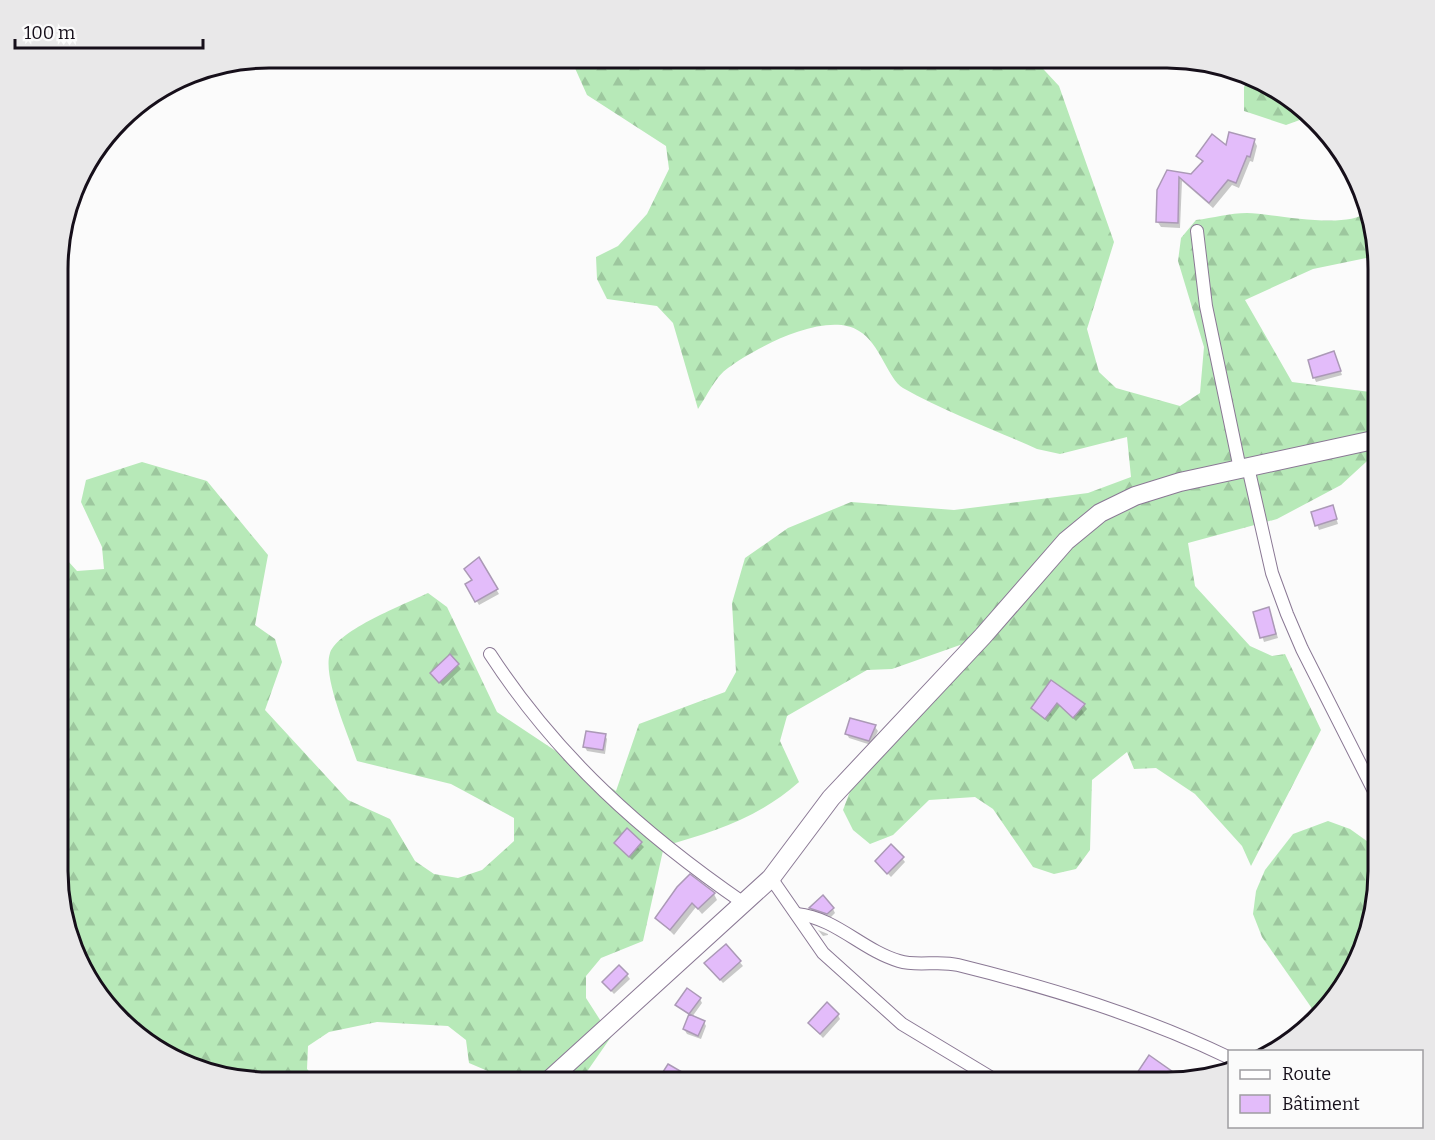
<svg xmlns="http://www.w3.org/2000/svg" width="1435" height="1140" font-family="Bitter,serif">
<defs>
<pattern id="forest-firs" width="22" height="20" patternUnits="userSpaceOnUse" patternTransform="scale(1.5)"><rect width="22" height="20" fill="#b7e9b8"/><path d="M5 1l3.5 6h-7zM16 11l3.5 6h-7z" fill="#9dc79e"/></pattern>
</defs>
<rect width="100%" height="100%" fill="#fbfbfb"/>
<g fill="url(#forest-firs)">
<path d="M570 57H1032L1059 86 1114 242 1087 329 1099 372 1116 388 1180 406 1200 393 1204 347 1178 261 1181 238 1196 220C1213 218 1230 213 1247 213 1275 214 1346 230 1367 212L1376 256 1313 269 1245 300 1292 382 1378 393V451L1341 485 1277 519 1188 543 1195 586 1250 646 1272 656 1285 654 1321 730 1251 866 1242 846 1195 794 1156 768 1134 769 1127 752 1092 780 1090 850 1076 869 1054 874 1033 867 993 809 975 797 929 800 893 835 870 844 853 830 843 810 852 786 974 656 960 645 892 669 867 670 787 716 780 741 799 782C760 817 714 832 664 846L643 941 601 958 586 976V998L611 1037 579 1083H516L469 1063 466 1040 448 1026 377 1022 329 1032 308 1046 307 1069 320 1083H255L188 1067 129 1030 79 965 57 886 58 550 77 571 104 569 102 547 81 502 86 480 142 462 207 481 268 555 255 625 275 639 282 662 265 710 348 800 390 819 415 861 434 874 458 878 482 870 514 841V818L451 784 357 761C349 736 322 677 330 653 338 630 405 604 428 593L447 607 497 712 616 791 639 724 725 692 736 672 732 603 745 558 788 528 851 502 954 510 1088 493 1131 477 1127 437 1060 454 1037 449C993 429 945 412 903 388 888 379 880 343 859 331 826 310 755 348 728 368 716 376 706 397 698 409L673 323 657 306 607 299 597 279 596 257 618 246 647 214 669 169 666 146 587 95Z"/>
<path d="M1251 75 1306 110 1308 117 1286 125 1244 111V87Z"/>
<path d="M1328 821 1350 829 1378 849V886L1362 953 1325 1011 1318 1017 1262 937 1253 914 1256 891 1265 870 1293 834Z"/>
</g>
<g fill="#0003">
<path d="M1254 140 1257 146 1253 162 1250 161 1239 188 1232 185 1213 208 1182 181 1180 228 1161 227 1157 221 1168 171 1192 176 1203 163 1198 156Z"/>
<path d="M1334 353 1342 375 1316 382 1314 377Z"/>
<path d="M1334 511 1338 524 1319 530 1313 513Z"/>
<path d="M478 559 499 594 479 605 467 584 474 581Z"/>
<path d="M1378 570V594L1370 573Z"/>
<path d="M1269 609 1278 638 1264 642 1255 613Z"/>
<path d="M450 656 461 669 443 686 434 677Z"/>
<path d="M1052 682 1084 705 1087 709 1076 721 1060 706 1048 722 1035 712 1032 708Z"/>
<path d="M851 720 875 727 878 731 871 745 849 738 847 734Z"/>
<path d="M605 735 607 739 605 754 587 751 585 747Z"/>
<path d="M627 830 644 847 632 860 615 843Z"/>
<path d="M902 858 905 862 891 877 876 861Z"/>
<path d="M678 888 714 894 717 900 702 914 696 907 674 935 657 918Z"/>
<path d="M810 908 833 909 835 913 830 918 813 912Z"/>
<path d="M818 930 828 934V935L823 936Z"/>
<path d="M726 946 743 966 723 983 709 967Z"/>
<path d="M627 975 630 979 614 994 604 983Z"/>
<path d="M700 999 702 1003 692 1017 704 1022 706 1026 701 1039 687 1034 684 1029 690 1016 677 1005Z"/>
<path d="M838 1015 840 1019 823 1038 809 1023Z"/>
<path d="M668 1066 681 1074 683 1083H658Z"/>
<path d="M1139 1073H1171L1174 1077 1170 1082 1150 1083Z"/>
</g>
<g fill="#e3bcfa" stroke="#ab99b6" stroke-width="1.5">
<path d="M1229 132 1255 139 1250 157 1247 156 1236 183 1228 180 1209 203 1179 177 1178 223 1156 222 1157 190 1167 170 1191 174 1203 161 1196 156 1212 134 1226 145Z"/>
<path d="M1334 351 1341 371 1313 378 1308 360Z"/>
<path d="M1333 505 1337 519 1315 526 1311 512Z"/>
<path d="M479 557 498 589 475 602 465 584 472 580 464 569Z"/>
<path d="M1269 607 1276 634 1260 638 1253 612Z"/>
<path d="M450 654 459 664 439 683 430 673Z"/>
<path d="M1051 680 1085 704 1073 718 1057 703 1045 719 1031 708Z"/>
<path d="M850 718 876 725 869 741 845 734Z"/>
<path d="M586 731 606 734 603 750 583 747Z"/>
<path d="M627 828 642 842 629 857 614 843Z"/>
<path d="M891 844 904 857 887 874 875 861Z"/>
<path d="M690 874 715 893 698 909 692 903 670 930 655 918 677 887Z"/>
<path d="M823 895 834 908 827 914 809 908Z"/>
<path d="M726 944 741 961 720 980 704 963Z"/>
<path d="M619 965 628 974 611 991 602 982Z"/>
<path d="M687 988 701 998 689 1014 675 1005Z"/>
<path d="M827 1002 839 1014 820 1034 808 1023Z"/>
<path d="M689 1014 705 1021 698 1036 683 1029Z"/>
<path d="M1149 1055 1173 1072 1165 1083H1152L1137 1073Z"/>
<path d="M668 1064 682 1072 676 1083H656Z"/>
</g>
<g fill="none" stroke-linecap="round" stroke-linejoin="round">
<g stroke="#8a7894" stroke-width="14">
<g id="street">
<path d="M1197 231 1206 306 1240 469"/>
<path d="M1248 467 1272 573 1287 614 1302 649 1378 799"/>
<path d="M490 654C557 757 643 834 745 904"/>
<path d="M771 878 823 953 902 1024 1000 1083"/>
<path d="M797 914C836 918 862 950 899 961 918 967 938 960 958 965 1051 988 1143 1016 1230 1058"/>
</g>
</g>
<g stroke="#8a7894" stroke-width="20">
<path id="secondary" d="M546 1083 771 878 831 798 983 636 1066 541 1100 513 1135 496 1180 482 1378 439"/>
</g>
<use href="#street" stroke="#fff" stroke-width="12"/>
<use href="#secondary" stroke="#fff" stroke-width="18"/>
</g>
<path d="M0 0H1435V1140H0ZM269 68H1167A201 201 0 0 1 1368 269V871A201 201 0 0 1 1167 1072H269A201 201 0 0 1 68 871V269A201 201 0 0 1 269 68Z" fill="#e9e8e9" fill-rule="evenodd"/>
<path fill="none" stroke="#160f1a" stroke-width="3" d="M269 68H1167A201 201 0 0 1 1368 269V871A201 201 0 0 1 1167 1072H269A201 201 0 0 1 68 871V269A201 201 0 0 1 269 68Z"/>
<rect x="1228" y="1050" width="195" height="78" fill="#fbfbfb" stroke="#9f9da1" stroke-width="1.5"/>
<rect x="1240" y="1070" width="30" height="9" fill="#ffffff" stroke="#9f9da1" stroke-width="1.5"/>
<text x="1282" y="1080" font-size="18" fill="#160f1a">Route</text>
<rect x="1240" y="1095" width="30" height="18" fill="#e3bcfa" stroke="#9f9da1" stroke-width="1.5"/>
<text x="1282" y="1110" font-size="18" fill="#160f1a">Bâtiment</text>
<path d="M15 39v9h188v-9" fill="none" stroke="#160f1a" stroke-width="3"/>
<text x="24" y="39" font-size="18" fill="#160f1a" stroke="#fbfbfb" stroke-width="4.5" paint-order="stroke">100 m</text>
</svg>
